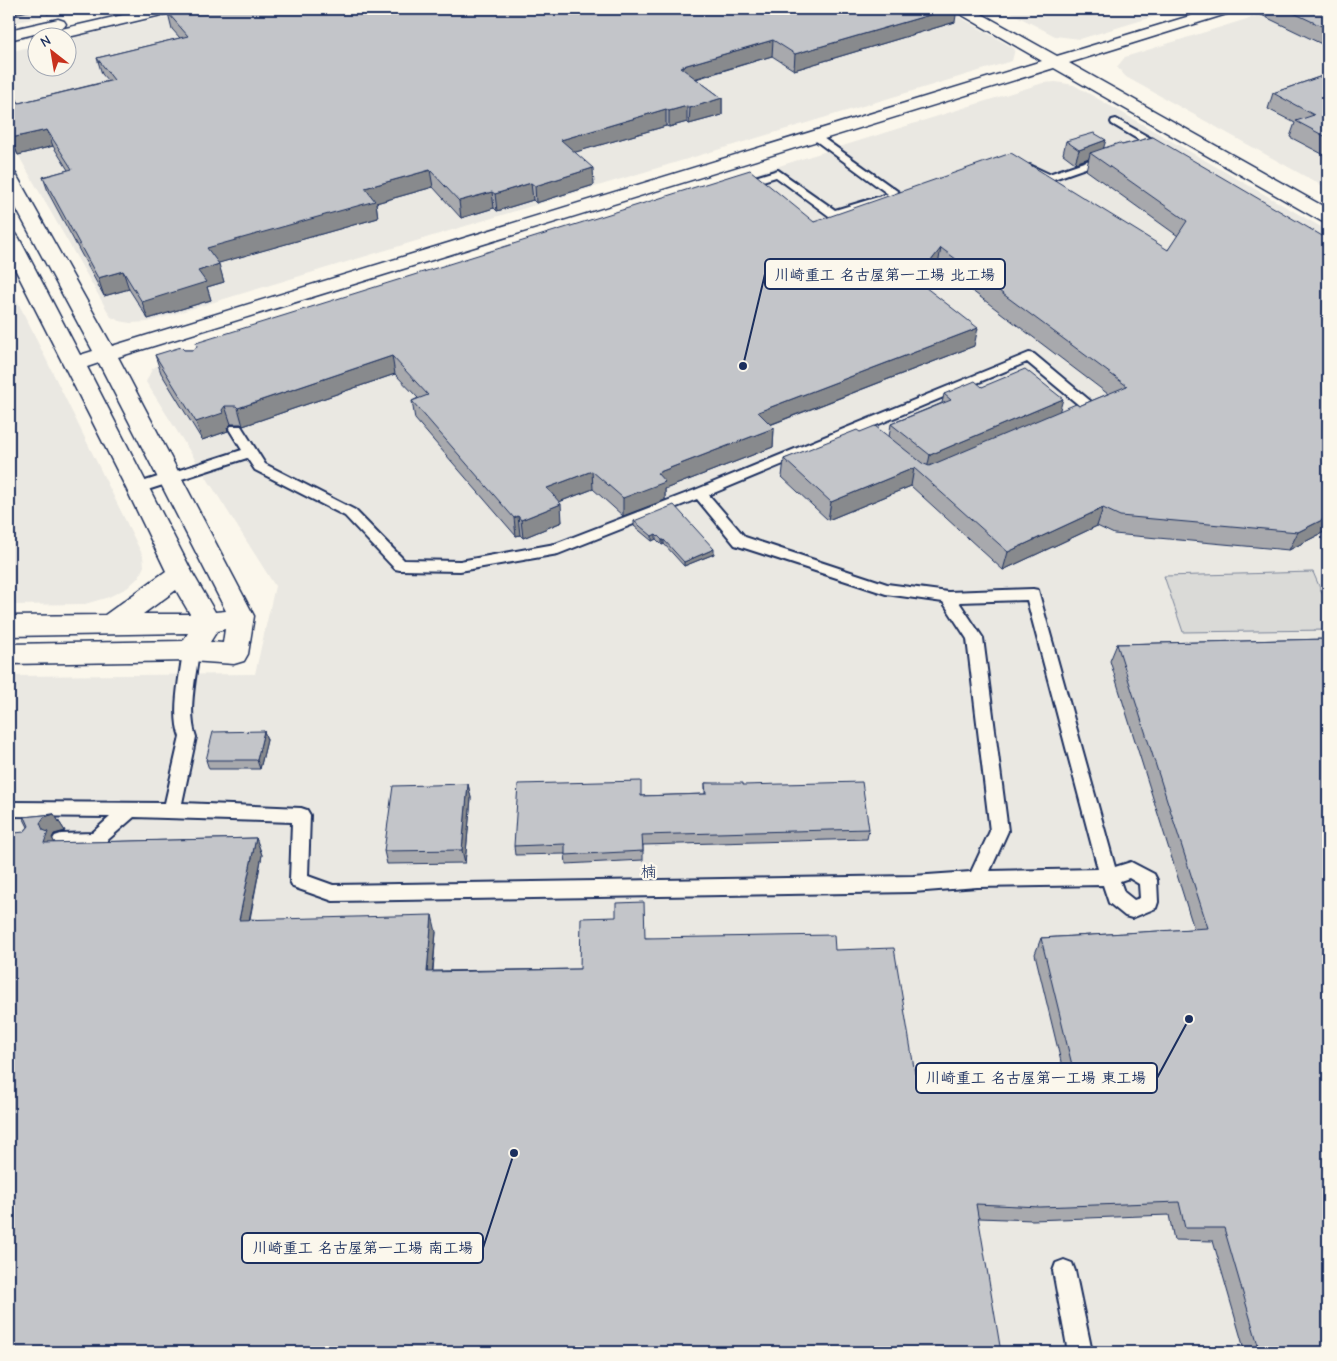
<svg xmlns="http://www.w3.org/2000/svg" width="1337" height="1361" font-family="'Comic Neue','Klee One',sans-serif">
<rect width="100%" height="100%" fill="#fbf7ec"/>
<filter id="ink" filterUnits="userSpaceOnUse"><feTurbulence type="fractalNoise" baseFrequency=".02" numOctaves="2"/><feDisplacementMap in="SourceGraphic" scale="10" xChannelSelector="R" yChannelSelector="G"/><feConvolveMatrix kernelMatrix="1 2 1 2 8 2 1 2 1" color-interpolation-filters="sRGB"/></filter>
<g filter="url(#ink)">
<g fill="#eae8e2">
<path d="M9 9H77L9 24Z"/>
<path d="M200 9H946L1015 49 1012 61 148 322 130 323 120 321 111 317 9 139V52L37 45 38 68H68V39Z"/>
<path d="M1004 9H1179L1080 39 1055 36Z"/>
<path d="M1279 9H1328V189L1126 77 1117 67 1125 57Z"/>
<path d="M1056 82 1074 85 1328 231V1352H9V676L255 674 275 586 146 382 152 369 169 358 1043 83Z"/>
<path d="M9 284 143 556 144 566 139 577 127 588 109 597 85 604 9 605Z"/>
</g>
<path fill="#dadad7" stroke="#7a849a" d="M1313 572 1328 607V630L1183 632 1164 576Z"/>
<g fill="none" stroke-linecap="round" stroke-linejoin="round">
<g stroke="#1b2f5e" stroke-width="4">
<g id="service">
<path d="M1116 119 1154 140 1155 142 1150 145 1146 144 1112 124 1111 122 1112 120Z"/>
<path d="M816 133 900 193 902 195 900 197 833 217 829 216 776 177 739 188 733 185 735 183 778 170 835 210 888 194 812 138 811 136 812 134Z"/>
<path d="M1107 154 1112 157 1111 159 1048 181 1025 168 1030 165 1049 174Z"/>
<path d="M1029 353 1034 354 1094 404 1096 407C1091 413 1078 418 1070 416L1068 413 1080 406 1027 362 872 427 890 443 888 446H878L860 432 709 495 745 537 887 584 948 592 1033 589 1038 590 1115 867 1131 862 1154 874 1157 880 1158 902 1156 908 1132 918 1125 916 1109 903 1103 885 977 887 913 892 333 901 293 887 290 881 292 822 134 817 102 845C89 850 68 851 55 846L52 841 55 836 61 834 92 833 110 817 9 816V802L165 803 180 737C171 714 180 676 183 651L185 647 191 645 197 647 199 651C196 677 187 712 196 737L182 803 301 808 307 810 310 815 308 876 333 885 913 876 971 872 990 831 967 639 943 602 886 594 735 545 697 499 558 554 460 571 400 570 395 569 345 516 255 470 247 458 138 493 133 491 131 488 133 485 242 450 229 429 231 426H241L265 464 355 510 404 560 460 561 555 544 695 490ZM1027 600 1098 869 990 871 1008 831 983 638 959 602ZM1129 878 1139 884 1140 898 1134 900 1124 892 1120 881Z"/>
<path d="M1064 1260 1072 1263 1075 1271 1092 1352H1068L1053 1271 1056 1263Z"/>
</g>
</g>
<g stroke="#1b2f5e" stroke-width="3">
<g id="tertiary">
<path d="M149 9H177L174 12 64 38H38V42L33 38 35 35Z"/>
<path d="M954 9H973L1057 56 1213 9H1236L1233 12 1069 63 1328 209V223L1321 221 1054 68 118 357 254 616 248 654 244 661 234 664 191 661 9 664V644L183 641 188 633 9 636V616L105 615 166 571 126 488 9 257V232L16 234 19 238 80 355 93 351 9 195V172L16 174 18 178 112 346 1042 61 957 12ZM99 363 226 611 215 612 193 574 87 367ZM176 590 190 614H143ZM225 629 223 643 210 642 217 631Z"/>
<path d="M58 19 64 21 66 24 64 27 9 40V30Z"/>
</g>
</g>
<use href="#service" fill="#fbf7ec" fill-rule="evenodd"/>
<use href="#tertiary" fill="#fbf7ec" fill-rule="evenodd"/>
</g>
<g fill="#a8a9ad" stroke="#1b2f5e">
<path d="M1249 9H1328V47Z"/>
<path d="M168 13 955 22 794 70 772 56 696 79 722 98V115L689 124 687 122 669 127 666 126 575 152 594 185 536 203 533 200 497 211 494 208 461 218 433 187 376 203 378 218 218 263 224 282 207 287 211 300 148 319 129 289 104 296 49 194 43 177 68 170 53 146 18 155 9 139V87L19 103 108 81 102 74 97 58 180 38 172 29Z"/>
<path d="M1328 58V71L1324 69Z"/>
<path d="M1328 74V157L1290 137 1295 123 1268 109 1273 93Z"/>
<path d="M1153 137 1328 530 1289 550 1114 534 1097 526 1003 570 911 486 828 520 782 477 784 459 860 432 889 437 891 424 942 403 944 394 982 387 1060 411 1079 406 1108 394 938 265 923 285 974 346 770 425 774 428 773 447 665 489V500L623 516 593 489 559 502 562 522 523 538 520 535 516 536 415 419 412 401 418 398 395 374 243 426 241 424H231L227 428 228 431 202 440 161 373 155 355 184 350H194L814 222 1168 250 1178 236 1086 170 1089 158 1075 163 1063 154 1066 141 1104 148 1122 145Z"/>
<path d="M634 521 714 554 684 566 664 544 662 545 656 539 652 541 634 526Z"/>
<path d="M1328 639V1352H1245L1213 1241 1174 1240 1169 1215 1033 1220 979 1218 12 842 24 832 28 827 23 817 54 814 65 831 54 834 52 838 55 843 256 838 262 855 250 919 436 932 433 971 580 969 645 938 835 950 915 1074 1012 1075 1063 1070 1035 954 1041 938 1194 929 1110 661 1117 644Z"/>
<path d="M264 731 267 740 260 769H209L206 760Z"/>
<path d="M705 783 743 785 869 829 867 839 643 845V860L566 864 565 854 515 855 514 846 641 796 705 794Z"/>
<path d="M468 784 471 798 465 863 387 864 384 851Z"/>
</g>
<g fill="#888a8d" stroke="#1b2f5e">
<path d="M9 9H39L9 15Z"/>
<path d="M45 9H71L47 14Z"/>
<path d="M950 9H957L955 22 794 70 795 54Z"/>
<path d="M773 40 772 56 680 83V67Z"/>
<path d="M722 98V115L689 124 690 108Z"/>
<path d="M687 106V122L669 127V111Z"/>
<path d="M666 109V126L562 156 561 140Z"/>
<path d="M47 130 53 146 18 155 11 138Z"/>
<path d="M1106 140 1102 153H1090L1089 158 1075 163 1079 150Z"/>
<path d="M593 168 594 185 536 203 535 186Z"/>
<path d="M430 170 433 187 376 203 378 218 212 265 207 248 365 188Z"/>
<path d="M531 183 533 200 497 211 495 194Z"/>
<path d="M492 192 494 208 461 218 459 201Z"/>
<path d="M941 248 938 265 913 297 916 280Z"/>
<path d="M219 264 224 282 207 287 211 300 148 319 142 302 198 271Z"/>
<path d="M123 271 129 289 104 296 98 278Z"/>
<path d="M978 328 974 346 756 430 758 412Z"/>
<path d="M392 356 395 374 243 426 238 408Z"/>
<path d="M1063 399 1059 413 927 469 930 455Z"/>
<path d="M225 406 231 424 227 428 228 431 202 440 196 422Z"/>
<path d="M774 428 773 447 665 489V500L623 516V498L657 473Z"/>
<path d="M914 468 911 486 828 520 831 502Z"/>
<path d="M592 471 593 489 548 506 547 488Z"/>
<path d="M561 504 562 522 523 538 521 520Z"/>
<path d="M1103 508 1097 526 1003 570 1008 552Z"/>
<path d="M518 516 520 535 516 536 514 518Z"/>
<path d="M1328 517V530L1289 550 1298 532Z"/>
<path d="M656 534V539L652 541V536Z"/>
<path d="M662 540H664V544L662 545Z"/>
<path d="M714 549V554L684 566V562Z"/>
<path d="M264 731 267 740 260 769 257 760Z"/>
<path d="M468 784 471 798 465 863 462 850Z"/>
<path d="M54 814 65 831 54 834 52 838 58 849 44 843 40 823 44 817Z"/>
<path d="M256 838 262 855 246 936 239 920Z"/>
<path d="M432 915 436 932 431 987 427 972Z"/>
</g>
<g fill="#c3c5c9" stroke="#1b2f5e">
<path d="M188 9H950L795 54 773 40 680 67 722 98 690 108 687 106 669 111 666 109 561 140 593 168 535 186 531 183 495 194 492 192 459 201 430 170 365 188 375 201 207 248 219 264 198 271 206 282 142 302 123 271 98 278 43 177 72 169 47 130 11 138 9 134V87L19 103 114 80 97 58 188 36 168 13Z"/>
<path d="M1285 9H1328V29Z"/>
<path d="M1328 74V138L1296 121 1314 115 1273 93Z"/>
<path d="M1094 133 1106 140 1079 150 1066 141Z"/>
<path d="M1153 137 1324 237 1328 236V517L1298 532 1120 516 1103 508 1008 552 914 468 831 502 784 459 857 430 860 432 875 426 922 463 929 466 1076 404 1079 406 1127 386 941 248 916 280 978 328 758 412 774 428 657 473 665 482 623 498 592 471 547 488 561 504 521 520 518 516 514 518 412 401 428 395 392 356 238 408 236 406H225L222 410 223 413 196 422 155 355 181 347 184 350H194L197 346 196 343 750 170 814 222 1011 153 1168 250 1187 221 1090 153 1119 143 1122 145Z"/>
<path d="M1025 369 1063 399 930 455 891 424 951 400 944 394 975 381 982 387Z"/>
<path d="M674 505 714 549 684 562 664 540H662L656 534 652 536 634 521Z"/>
<path d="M1328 639V1352H1260L1224 1228H1185L1179 1202 1040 1207 976 1204 1001 1352H9V842H12L15 833 24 832 29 826 26 819 23 817 54 814 44 817 40 823 43 830 48 832 44 843 256 838 239 920 432 915 427 972 580 969 581 918 616 917V903L644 902 645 938 834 935 835 950 894 948 915 1074 1012 1075 1073 1069 1041 938 1208 928 1117 644Z"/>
<path d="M264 731 257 760H206L213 732Z"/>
<path d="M641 781V796L706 794 705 783H743V785L862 782 869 829 642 835 643 851 565 855V844L514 846 518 784Z"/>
<path d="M468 784 462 850 384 851 393 786Z"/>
</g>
</g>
<g text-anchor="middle" stroke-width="4.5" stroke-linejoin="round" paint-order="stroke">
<g font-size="16" fill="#1b2f5e" stroke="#fbf7ec">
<text x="649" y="877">楠</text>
</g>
</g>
<path fill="none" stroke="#1b2f5e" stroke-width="2" d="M743 366L765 274M1189 1019L1157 1078M514 1153L483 1248"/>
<g fill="#1b2f5e" stroke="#fbf7ec" stroke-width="2">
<circle cx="743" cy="366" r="5"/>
<circle cx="1189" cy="1019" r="5"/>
<circle cx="514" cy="1153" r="5"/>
</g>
<g fill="#fbf7ec" stroke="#1b2f5e" stroke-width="2">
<rect x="765" y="259" width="240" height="30" rx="5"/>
<rect x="916" y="1063" width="241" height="30" rx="5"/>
<rect x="242" y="1233" width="241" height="30" rx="5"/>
</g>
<g font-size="15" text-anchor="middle" font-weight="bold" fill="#1b2f5e">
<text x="885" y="280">川崎重工 名古屋第一工場 北工場</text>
<text x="1036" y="1083">川崎重工 名古屋第一工場 東工場</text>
<text x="363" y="1253">川崎重工 名古屋第一工場 南工場</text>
</g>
<rect width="1337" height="1361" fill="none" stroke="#fbf7ec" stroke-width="30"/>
<rect x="15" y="15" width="1307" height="1331" fill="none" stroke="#1b2f5e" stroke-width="2" filter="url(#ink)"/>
<g transform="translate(52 52) rotate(329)"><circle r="24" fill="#fbf7ec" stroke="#a1a7b3"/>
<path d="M0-4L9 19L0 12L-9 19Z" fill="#c8321e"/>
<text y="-8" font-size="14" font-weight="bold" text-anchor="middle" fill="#1b2f5e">N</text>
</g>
</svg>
